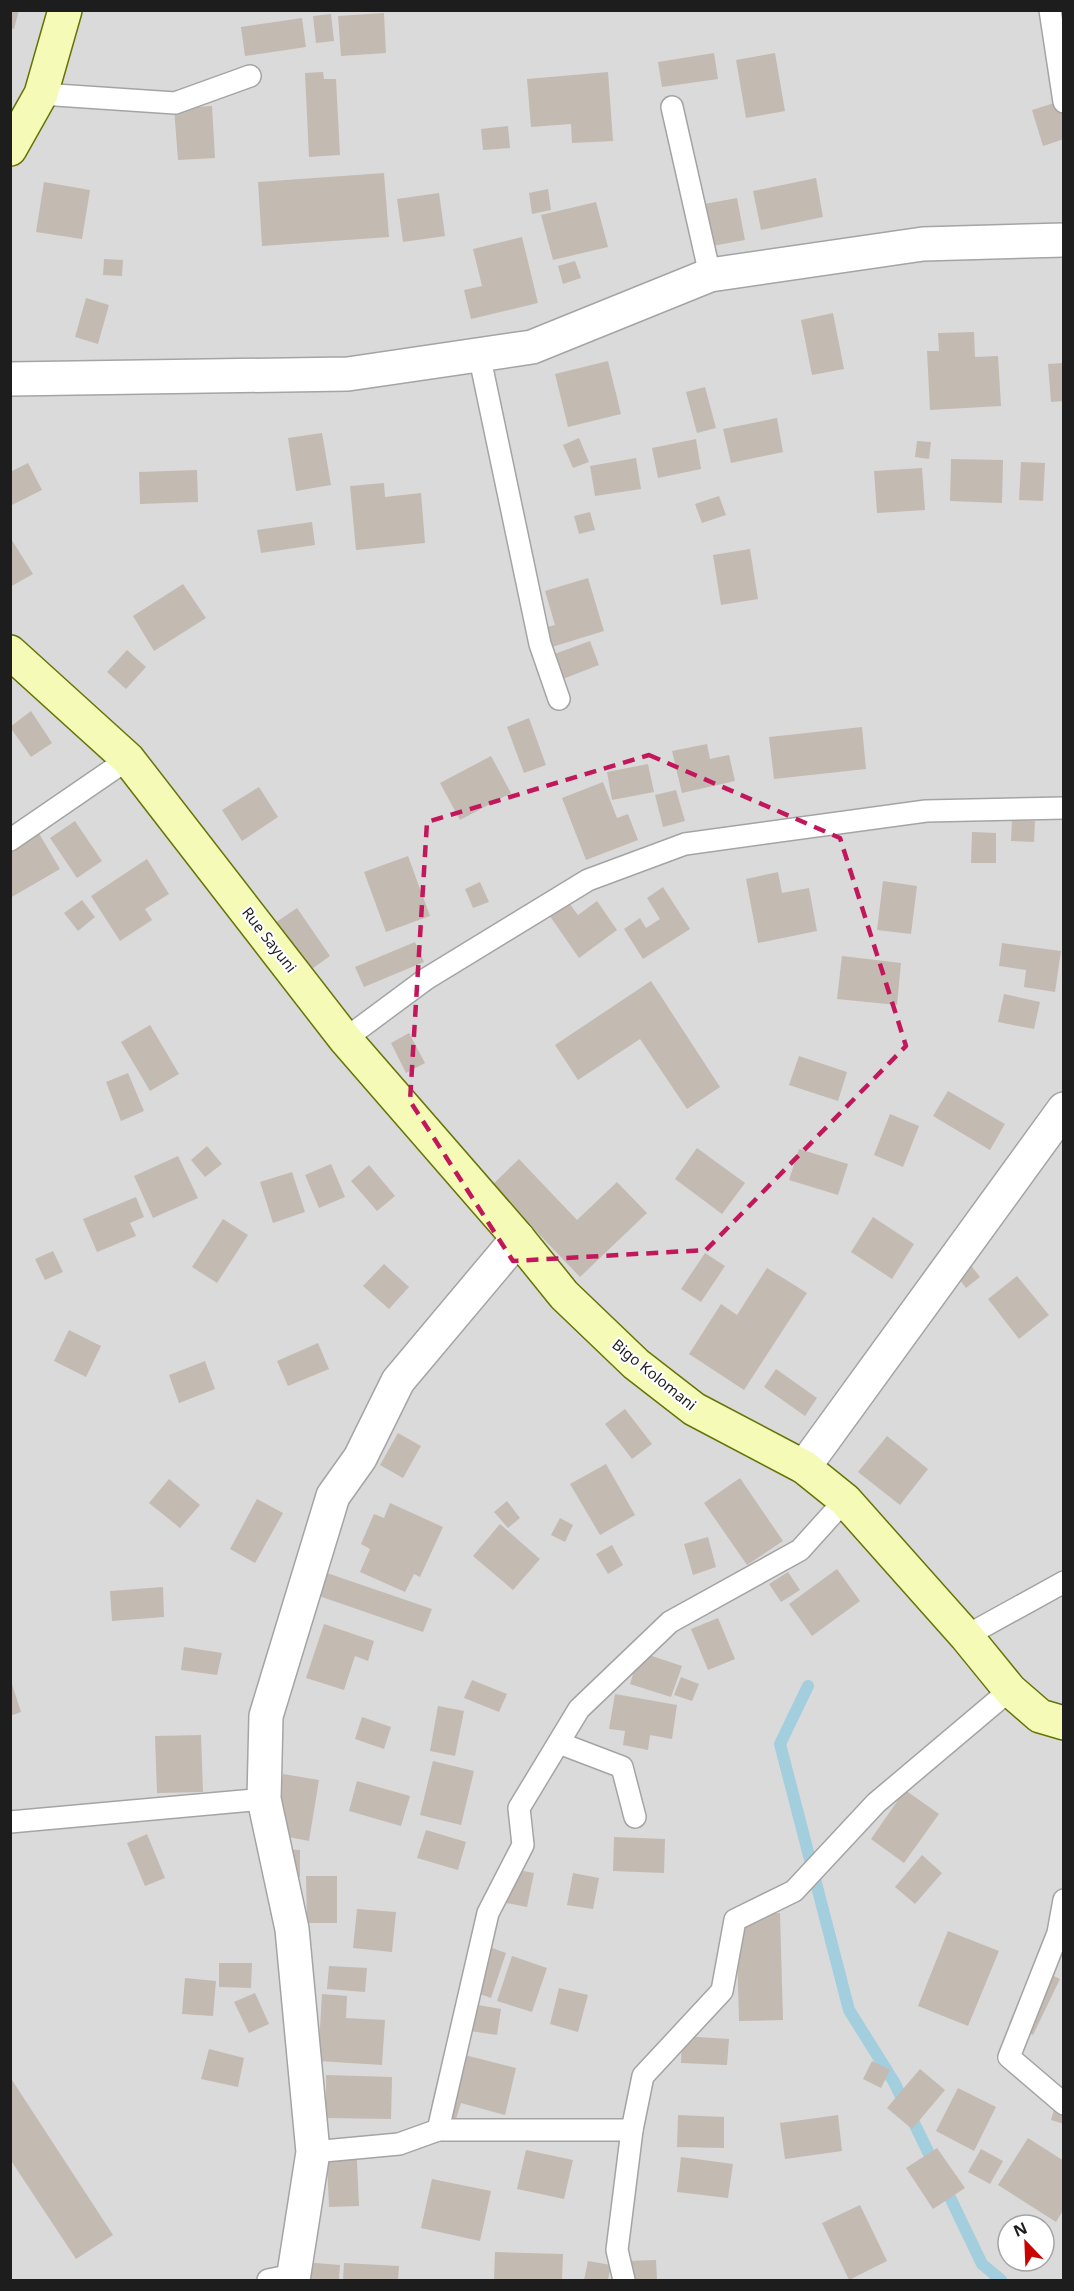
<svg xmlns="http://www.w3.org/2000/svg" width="1074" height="2291" font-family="'Noto Sans',sans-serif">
<rect width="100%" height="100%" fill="#eeebe3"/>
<path fill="#dbdada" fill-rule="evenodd" d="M11 11H1063V2280H11ZM1008 2225H1044V2261H1008Z"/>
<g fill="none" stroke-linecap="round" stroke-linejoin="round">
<g stroke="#a3cedd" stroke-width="12">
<path d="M808 1686 780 1744 849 2010 894 2082 935 2166"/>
<path d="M944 2185 982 2264 1001 2280"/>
</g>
</g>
<g fill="#c3bab2">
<path d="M10 10H19L14 29 10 28Z"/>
<path d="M384 13 386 53 341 56 338 16Z"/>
<path d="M331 14 334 41 316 43 313 16Z"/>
<path d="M302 18 306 47 245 56 241 27Z"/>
<path d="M714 53 718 79 662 87 658 62Z"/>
<path d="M775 53 785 111 746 118 736 60Z"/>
<path d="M323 72 324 79H336L340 155 309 157 305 73Z"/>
<path d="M608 72 613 141 572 143 571 124 531 127 527 79Z"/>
<path d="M1064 100V139L1043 146 1032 110Z"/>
<path d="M212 106 215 158 178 160 174 108Z"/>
<path d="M508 126 510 148 483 150 481 129Z"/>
<path d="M384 173 389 237 262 246 258 182Z"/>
<path d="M816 178 823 217 761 230 753 191Z"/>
<path d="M44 182 90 190 82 239 36 232Z"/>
<path d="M548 189 551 210 532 214 529 193Z"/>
<path d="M439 193 445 236 403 242 397 199Z"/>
<path d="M737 198 745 240 696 249 688 207Z"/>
<path d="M596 202 608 247 553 260 541 215Z"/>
<path d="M522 237 538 303 471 319 464 290 482 286 473 249Z"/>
<path d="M104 259 123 260 122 276 103 275Z"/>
<path d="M575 261 581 278 563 284 558 266Z"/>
<path d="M86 298 109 305 98 344 75 337Z"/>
<path d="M833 313 844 369 812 375 801 320Z"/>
<path d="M974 332 975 357 998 356 1001 406 930 410 927 351H939L938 333Z"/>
<path d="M608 361 621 414 568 427 555 374Z"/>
<path d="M1064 363V401L1051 402 1048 364Z"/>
<path d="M705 387 716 428 697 433 686 392Z"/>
<path d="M777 418 783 452 731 463 723 429Z"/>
<path d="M322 433 331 485 296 491 288 438Z"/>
<path d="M579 438 589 462 573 468 563 445Z"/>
<path d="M696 439 701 469 658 478 652 448Z"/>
<path d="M917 441 931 442 929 459 915 457Z"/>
<path d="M636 458 641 489 595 496 590 466Z"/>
<path d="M951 459 1003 460 1002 503 950 501Z"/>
<path d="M1021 462 1045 463 1043 501 1019 500Z"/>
<path d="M28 463 42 490 10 506V472Z"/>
<path d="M922 468 925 510 877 513 874 471Z"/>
<path d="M197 470 198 502 140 504 139 472Z"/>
<path d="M384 483 385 497 421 493 425 543 356 550 350 486Z"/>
<path d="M719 496 726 515 702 523 695 504Z"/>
<path d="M590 512 595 530 579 534 574 516Z"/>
<path d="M312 522 315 545 261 553 257 530Z"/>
<path d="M10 537 33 574 10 587Z"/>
<path d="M750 549 758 599 721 605 713 555Z"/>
<path d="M588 578 604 631 542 650 536 630 555 625 545 591Z"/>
<path d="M183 584 206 618 154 651 133 616Z"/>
<path d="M590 641 599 665 550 684 541 659Z"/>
<path d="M127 650 146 667 126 689 107 672Z"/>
<path d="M31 711 52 743 31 757 10 727Z"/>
<path d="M529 718 546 765 524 773 507 727Z"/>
<path d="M862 727 866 769 774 779 769 737Z"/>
<path d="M707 744 710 759 729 755 735 781 682 793 672 751Z"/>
<path d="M491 756 511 793 460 820 440 783Z"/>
<path d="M648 764 654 792 612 800 607 772Z"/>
<path d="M603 782 617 818 628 814 638 840 586 860 562 798Z"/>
<path d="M259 787 278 817 242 841 222 810Z"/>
<path d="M676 790 685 821 663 827 655 795Z"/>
<path d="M1012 820 1035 821 1034 842 1011 841Z"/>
<path d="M75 821 102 861 77 878 50 838Z"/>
<path d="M34 825 60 869 10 898V839Z"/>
<path d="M972 832 996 833V863H971Z"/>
<path d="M408 856 430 916 386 932 364 872Z"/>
<path d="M147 859 169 894 145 909 152 920 120 941 91 896Z"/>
<path d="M778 872 782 893 809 888 817 931 758 943 746 879Z"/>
<path d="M883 881 917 886 911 934 877 930Z"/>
<path d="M480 882 489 902 473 908 465 889Z"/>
<path d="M663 887 690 929 643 959 624 929 640 918 646 928 660 919 647 898Z"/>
<path d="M566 899 578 915 597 901 617 930 579 958 547 912Z"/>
<path d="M82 900 95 917 78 931 64 913Z"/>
<path d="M297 908 330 956 309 971 275 923Z"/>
<path d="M415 942 424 962 364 987 355 967Z"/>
<path d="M1002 943 1061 951 1055 992 1024 987 1026 970 999 966Z"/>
<path d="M842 956 901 963 897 1005 837 999Z"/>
<path d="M651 981 720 1087 687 1109 640 1039 578 1080 555 1045Z"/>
<path d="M1004 994 1040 1002 1034 1029 998 1022Z"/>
<path d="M150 1025 179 1074 150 1091 121 1042Z"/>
<path d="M409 1033 425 1063 406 1073 391 1043Z"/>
<path d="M799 1056 847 1072 838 1101 789 1085Z"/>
<path d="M128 1073 144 1111 121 1121 106 1082Z"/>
<path d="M948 1091 1005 1124 990 1150 933 1116Z"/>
<path d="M890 1114 919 1126 903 1167 874 1155Z"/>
<path d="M207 1146 222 1164 205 1177 191 1160Z"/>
<path d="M697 1148 745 1183 722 1214 675 1179Z"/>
<path d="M799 1149 848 1164 838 1195 789 1180Z"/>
<path d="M178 1156 198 1198 153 1218 134 1176Z"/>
<path d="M519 1159 577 1220 617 1182 647 1213 580 1277 492 1185Z"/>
<path d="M331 1164 345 1197 319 1208 305 1175Z"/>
<path d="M369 1165 395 1196 377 1211 351 1181Z"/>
<path d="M292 1172 305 1212 273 1223 260 1182Z"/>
<path d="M136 1197 144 1217 130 1223 136 1236 97 1252 83 1219Z"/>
<path d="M873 1217 914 1244 892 1279 851 1252Z"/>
<path d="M223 1219 248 1235 217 1283 192 1267Z"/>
<path d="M53 1251 63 1272 45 1280 35 1259Z"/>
<path d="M705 1253 725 1266 701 1302 681 1289Z"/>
<path d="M966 1259 980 1277 966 1288 953 1271Z"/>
<path d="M384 1264 409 1287 389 1309 363 1286Z"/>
<path d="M767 1268 807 1293 744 1390 689 1354 721 1304 737 1315Z"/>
<path d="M1017 1276 1049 1315 1019 1339 988 1299Z"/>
<path d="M69 1330 101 1346 86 1377 54 1361Z"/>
<path d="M318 1343 329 1369 288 1386 277 1361Z"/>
<path d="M205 1361 215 1389 179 1403 169 1375Z"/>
<path d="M776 1369 817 1398 805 1416 764 1387Z"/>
<path d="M625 1409 652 1444 632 1459 605 1424Z"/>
<path d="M398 1433 421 1446 403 1478 380 1465Z"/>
<path d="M887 1436 928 1469 900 1505 858 1472Z"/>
<path d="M606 1464 635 1515 600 1535 570 1484Z"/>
<path d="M740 1478 783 1541 747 1565 704 1503Z"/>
<path d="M169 1479 200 1505 180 1528 149 1503Z"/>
<path d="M257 1499 283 1513 255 1563 230 1549Z"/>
<path d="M507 1501 520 1518 508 1528 494 1512Z"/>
<path d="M390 1503 443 1527 420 1577 414 1574 405 1592 360 1572 370 1549 361 1544 374 1514 384 1518Z"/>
<path d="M560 1518 573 1525 565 1542 551 1535Z"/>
<path d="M500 1524 540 1559 513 1590 473 1556Z"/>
<path d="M708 1537 716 1567 693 1575 684 1544Z"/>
<path d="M612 1545 623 1565 608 1574 596 1554Z"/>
<path d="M837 1569 860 1601 812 1636 789 1604Z"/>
<path d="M788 1572 800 1590 781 1602 769 1584Z"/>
<path d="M327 1573 432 1609 423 1632 319 1596Z"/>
<path d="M163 1587 164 1617 112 1621 110 1591Z"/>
<path d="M718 1618 735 1659 708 1670 691 1629Z"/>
<path d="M324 1624 374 1641 368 1661 355 1656 344 1690 306 1678Z"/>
<path d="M184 1647 222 1653 217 1675 181 1670Z"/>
<path d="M640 1652 682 1666 671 1697 630 1684Z"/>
<path d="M681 1677 699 1684 692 1701 674 1695Z"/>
<path d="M10 1678 21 1712 10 1716Z"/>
<path d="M472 1680 507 1694 499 1712 464 1698Z"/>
<path d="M615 1694 677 1705 672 1739 650 1735 648 1750 623 1745 625 1731 609 1729Z"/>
<path d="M438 1706 464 1711 455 1756 430 1751Z"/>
<path d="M362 1717 391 1727 384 1749 355 1739Z"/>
<path d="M201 1735 203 1792 157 1793 155 1736Z"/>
<path d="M433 1761 474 1771 461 1825 420 1815Z"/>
<path d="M283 1774 319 1780 309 1841 273 1834Z"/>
<path d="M357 1781 410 1796 401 1826 349 1811Z"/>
<path d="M905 1790 939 1814 904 1863 871 1839Z"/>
<path d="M426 1830 466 1842 458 1870 417 1858Z"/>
<path d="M147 1834 165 1878 145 1886 127 1843Z"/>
<path d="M614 1837 665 1839 664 1873 613 1871Z"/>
<path d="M285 1849 300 1850V1877H285Z"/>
<path d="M922 1855 942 1873 915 1904 895 1887Z"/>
<path d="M503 1867 534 1873 527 1907 496 1901Z"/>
<path d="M573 1873 599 1878 593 1909 567 1905Z"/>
<path d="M306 1876H337V1923H307Z"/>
<path d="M357 1909 396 1912 392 1952 353 1948Z"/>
<path d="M780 1913 783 2020 739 2021 736 1914Z"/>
<path d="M948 1931 999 1951 968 2026 918 2006Z"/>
<path d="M484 1945 506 1953 491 1998 469 1990Z"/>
<path d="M512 1956 547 1968 532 2012 497 2001Z"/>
<path d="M219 1963H252L251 1988 219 1987Z"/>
<path d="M329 1966 367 1968 365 1992 327 1989Z"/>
<path d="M1037 1968 1060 1979 1033 2035 1009 2023Z"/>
<path d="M185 1978 216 1981 213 2016 182 2014Z"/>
<path d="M559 1988 588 1995 578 2032 550 2024Z"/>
<path d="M255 1993 269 2024 249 2033 234 2002Z"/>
<path d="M322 1994 347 1996 346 2018 385 2020 382 2065 318 2061Z"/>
<path d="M467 2003 501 2009 497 2035 463 2030Z"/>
<path d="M682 2036 729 2039 727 2065 681 2063Z"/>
<path d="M209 2049 244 2058 238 2087 201 2079Z"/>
<path d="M445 2050 516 2068 505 2115 461 2103 456 2119 430 2112Z"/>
<path d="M872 2061 890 2070 881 2088 863 2079Z"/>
<path d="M920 2069 945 2090 912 2129 887 2108Z"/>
<path d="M326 2075 392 2077 391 2119 326 2118Z"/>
<path d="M10 2077 113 2235 76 2259 10 2159Z"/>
<path d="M958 2088 996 2107 974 2151 936 2131Z"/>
<path d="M1060 2089 1064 2090V2124L1051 2120Z"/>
<path d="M678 2115 724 2117V2148L677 2147Z"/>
<path d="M838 2115 842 2151 785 2159 780 2123Z"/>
<path d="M1028 2138 1064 2161V2209L1056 2222 998 2185Z"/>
<path d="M937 2148 965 2188 933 2209 906 2168Z"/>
<path d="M981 2149 1003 2161 990 2184 968 2172Z"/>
<path d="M526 2150 573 2160 564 2199 517 2189Z"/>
<path d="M681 2157 733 2164 728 2198 677 2192Z"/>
<path d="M327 2160H357L359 2206 329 2207Z"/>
<path d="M432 2179 491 2191 480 2241 421 2228Z"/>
<path d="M860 2205 887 2261 849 2280 822 2223Z"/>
<path d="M495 2252 563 2254 562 2280H494Z"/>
<path d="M656 2260 657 2280H626L625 2261Z"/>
<path d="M588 2261 611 2265 608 2280H584Z"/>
<path d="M303 2262 340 2265 339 2280H301Z"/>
<path d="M344 2263 399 2266 398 2280H343Z"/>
</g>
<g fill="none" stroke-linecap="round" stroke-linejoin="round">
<g stroke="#a4a4a4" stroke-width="24">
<g id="lane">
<path d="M1050 10 1064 102"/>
<path d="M41 94 175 103 250 76"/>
<path d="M672 107 710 275"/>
<path d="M479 354 540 644 559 699"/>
<path d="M10 840 128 759"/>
<path d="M345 1039 426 979 588 880 685 844 926 811 1064 808"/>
<path d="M966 1636 1064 1582"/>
<path d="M559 1743 622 1767 635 1817"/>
<path d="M10 1822 264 1799"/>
<path d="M1064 1900 1058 1933 1009 2057 1064 2104"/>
<path d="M438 2130H632L617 2250 624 2280"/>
<path d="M632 2130 643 2076 722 1991 735 1920 794 1891 876 1803 1010 1690"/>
<path d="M313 2152 399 2144 438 2130 488 1913 523 1845 519 1808 579 1709 670 1622 800 1550 845 1500"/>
<path d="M268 2280 293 2275"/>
</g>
</g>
<g stroke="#a4a4a4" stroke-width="36">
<g id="street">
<path d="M10 379 348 374 532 347 710 275 923 244 1064 240"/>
<path d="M804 1467 1064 1109"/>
<path d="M293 2280 313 2152 292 1929 264 1799 266 1716 333 1496 360 1458 398 1381 518 1238"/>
</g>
</g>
<g stroke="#657404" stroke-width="36">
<g id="secondary">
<path d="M10 149 41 94 65 10"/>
<path d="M10 652 128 759 345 1039 518 1238 564 1295 636 1364 694 1409 804 1467 845 1500 966 1636 1010 1690 1040 1716 1064 1723"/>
</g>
</g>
<use href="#lane" stroke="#fff" stroke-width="21"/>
<use href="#street" stroke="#fff" stroke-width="33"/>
<use href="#secondary" stroke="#f5fab6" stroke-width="33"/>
</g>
<path fill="none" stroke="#c2185b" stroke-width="4.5" stroke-dasharray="12 8" stroke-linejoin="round" d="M649 755 840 838 906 1046 706 1250 513 1261 410 1101 427 822Z"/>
<g text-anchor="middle" stroke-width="4.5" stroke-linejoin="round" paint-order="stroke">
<g font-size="15" fill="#1d1d1d" stroke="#fff">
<text transform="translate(269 940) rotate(52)" y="5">Rue Sayuni</text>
<text transform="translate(654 1375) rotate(39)" y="5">Bigo Kolomani</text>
</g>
</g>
<rect width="1074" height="2291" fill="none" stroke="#1d1d1d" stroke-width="24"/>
<g transform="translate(1026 2243) rotate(337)"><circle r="28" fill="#ffffff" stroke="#a5a5a5" stroke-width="1.5"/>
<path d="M0-4.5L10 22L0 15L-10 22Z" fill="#ca0400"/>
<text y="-9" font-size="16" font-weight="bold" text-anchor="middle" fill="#1d1d1d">N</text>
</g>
</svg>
